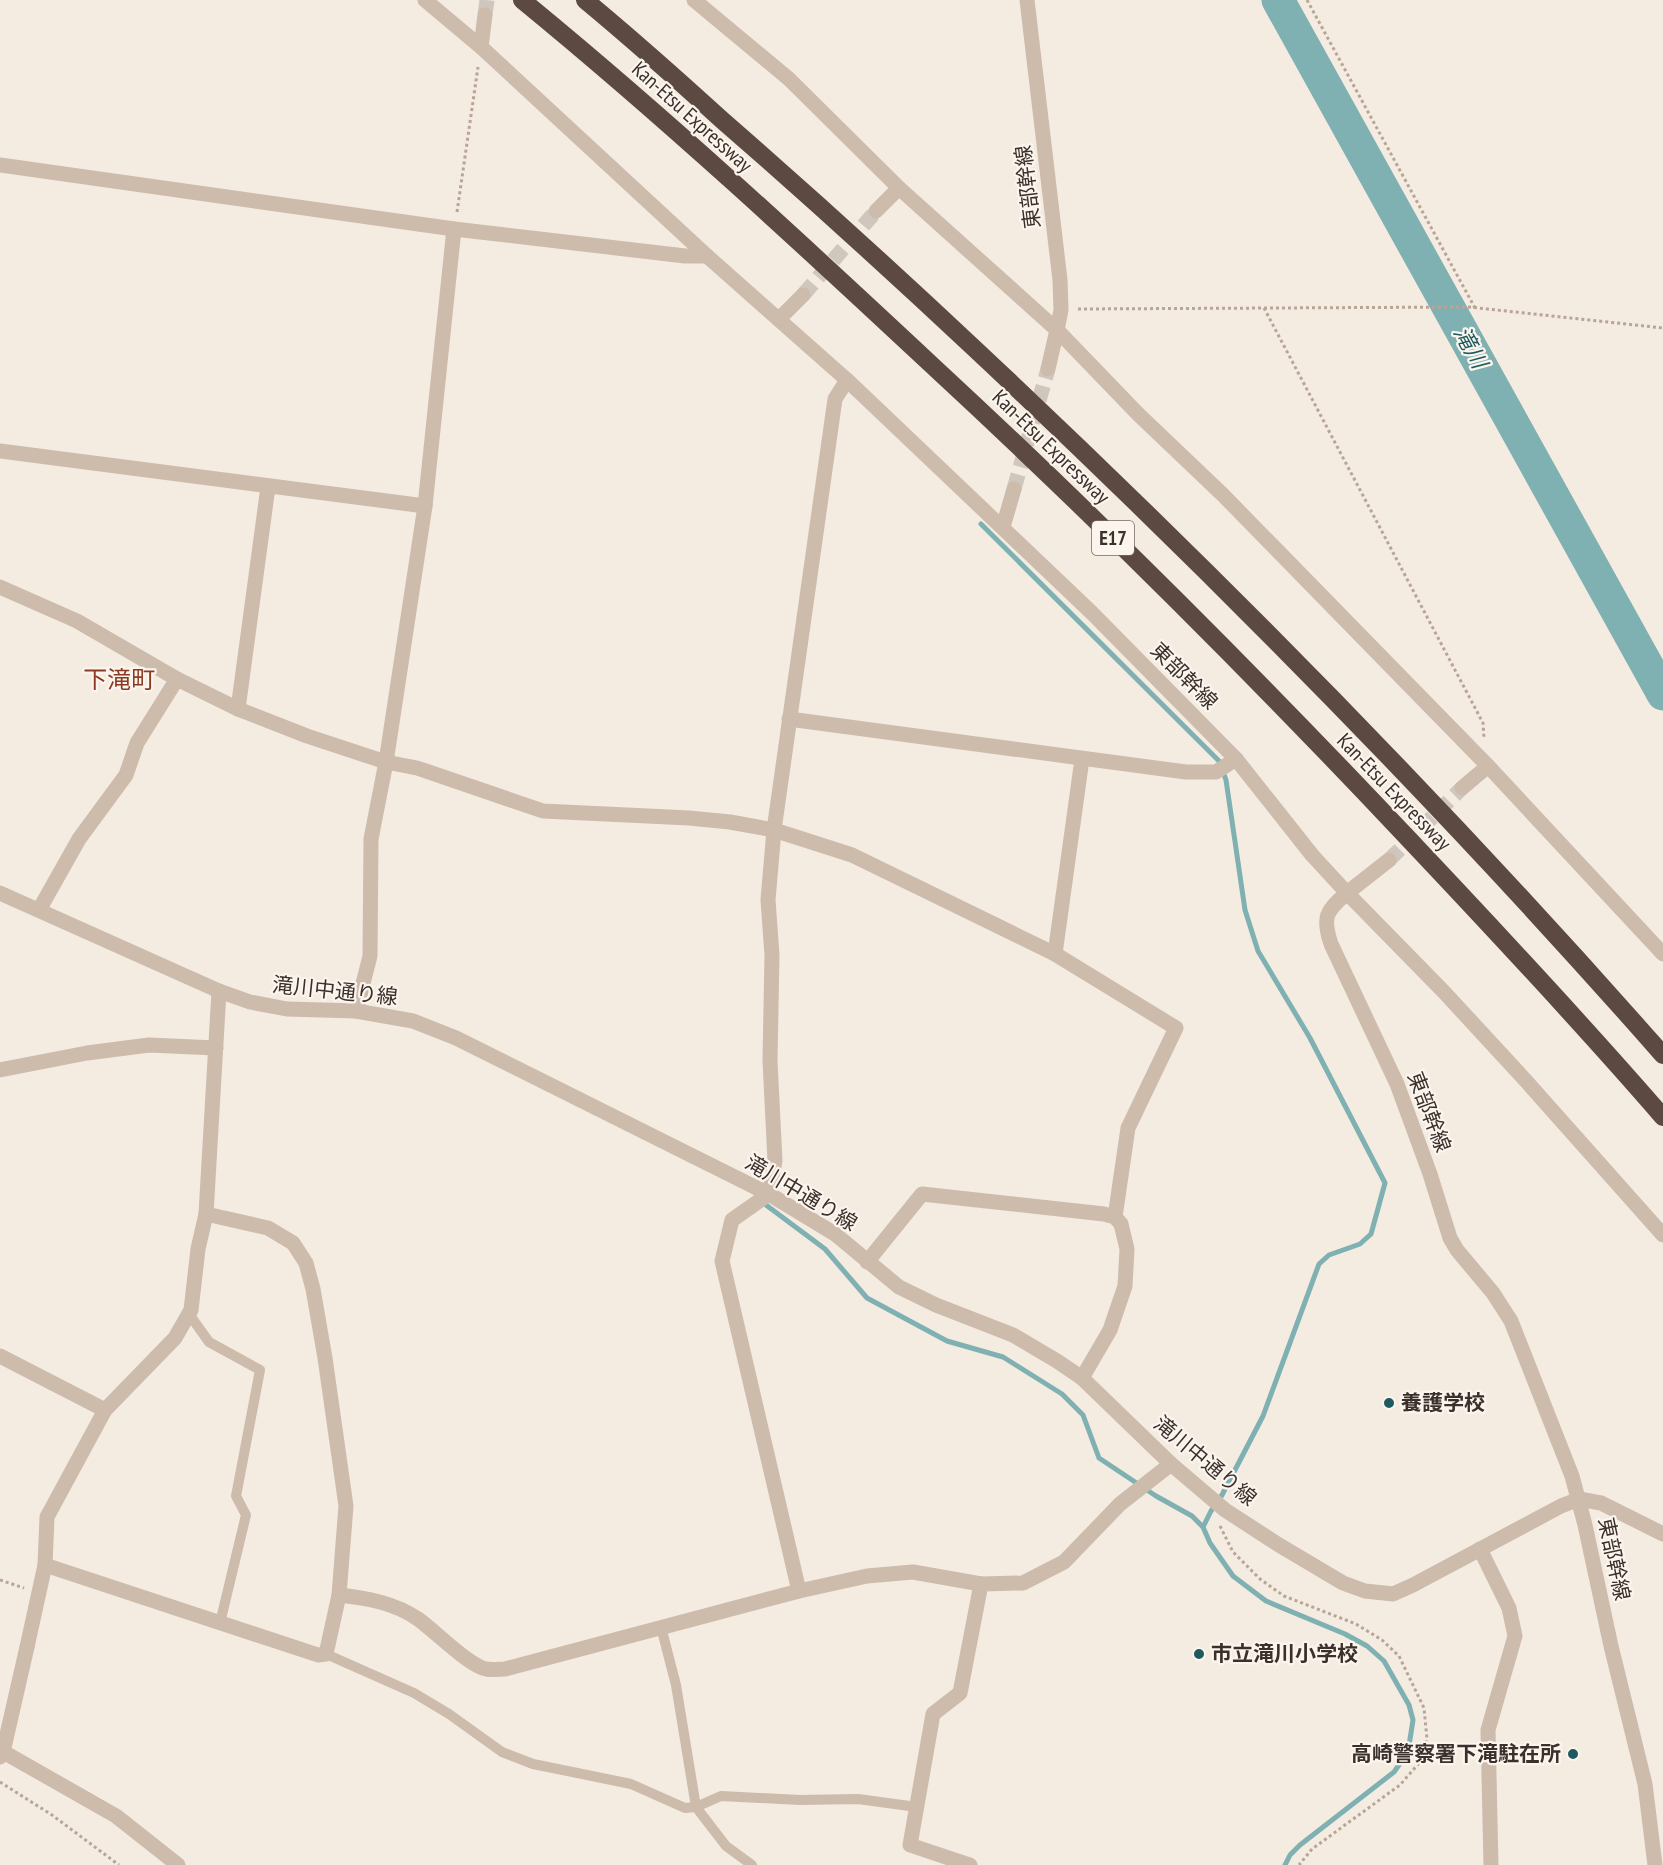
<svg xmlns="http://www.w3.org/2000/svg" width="1663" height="1865" font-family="'PT Sans Narrow','Noto Sans JP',sans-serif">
<rect width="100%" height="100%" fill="#f4ebe1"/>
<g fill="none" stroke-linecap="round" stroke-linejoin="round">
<g stroke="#7fb0b2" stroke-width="5">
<path d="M981 524 1219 761 1226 780 1245 910 1258 951 1310 1038 1385 1183 1371 1234 1360 1244 1329 1255 1319 1264 1263 1416 1222 1495 1211 1511 1203 1527"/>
<path d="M766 1205 825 1249 867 1298 947 1341 1003 1357 1062 1394 1083 1415 1099 1458 1156 1496 1192 1516 1203 1527 1210 1543 1233 1576 1266 1601 1345 1634 1367 1646 1384 1661 1409 1705 1413 1720 1408 1752 1394 1772 1300 1845 1290 1855 1285 1865"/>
</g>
<path stroke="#7fb0b2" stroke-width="33" d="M1278 0 1663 694"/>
<g stroke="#cfc6bd" stroke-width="15" stroke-dasharray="15 8" stroke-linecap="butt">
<path d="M485 15 487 0"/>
<path d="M803 295 876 211"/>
<path d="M1014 489 1048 369"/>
<path d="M1389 860 1462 788"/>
</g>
<g stroke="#b9a596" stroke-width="3" stroke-dasharray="3 3" stroke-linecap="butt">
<path d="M1307 0 1475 308"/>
<path d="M457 212 478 67"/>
<path d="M1264 308 1483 723 1484 738"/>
<path d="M1078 309 1469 307 1663 328"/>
<path d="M1220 1526 1233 1552 1260 1579 1284 1596 1356 1624 1382 1640 1399 1656 1424 1708 1427 1739 1420 1762 1400 1785 1312 1849 1299 1865"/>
<path d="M0 1580 24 1588"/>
<path d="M0 1782 52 1815 119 1865"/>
</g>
<g stroke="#cdbbac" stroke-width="10">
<path d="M189 1314 209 1342 260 1370 236 1496 246 1515 220 1623"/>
<path d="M661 1627 676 1685 696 1807 726 1846 752 1865"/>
<path d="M326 1654 414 1693 449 1714 502 1752 533 1764 631 1784 685 1808 696 1807 721 1796 800 1800 858 1799 917 1807"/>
</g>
<g stroke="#cdbbac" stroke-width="15">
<path d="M425 0 481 47 707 256 847 380 1092 613 1236 759 1312 855 1347 893 1444 992 1527 1082 1663 1235"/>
<path d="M694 0 789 79 899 188 1057 330 1138 414 1223 495 1488 766 1663 954"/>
<path d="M481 47 485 15"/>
<path d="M0 165 454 229 685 256H707"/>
<path d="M876 211 899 188"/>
<path d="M779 319 803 295"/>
<path d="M1048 369 1057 330"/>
<path d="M0 451 425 506"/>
<path d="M1003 527 1014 489"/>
<path d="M0 587 77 621 177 679 238 709 307 736 386 762 417 768 543 811 689 818 730 822 774 830 852 855 1055 954 1176 1028 1128 1128 1115 1217"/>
<path d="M238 709 268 487"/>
<path d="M789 719 1186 772H1216L1236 759"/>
<path d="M1462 788 1488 766"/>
<path d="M1347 893 1389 860"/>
<path d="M39 910 79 839 126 775 137 743 177 679"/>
<path d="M1055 954 1082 759"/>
<path d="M356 1011 370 956 371 839 386 762 425 506 454 229"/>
<path d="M0 1070 87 1053 149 1045 216 1048"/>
<path d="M867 1262 922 1194 1104 1214 1115 1217 1121 1224 1127 1249 1125 1286 1110 1330 1082 1378"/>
<path d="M0 1356 105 1410"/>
<path d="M1579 1499 1601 1503 1663 1534"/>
<path d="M1480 1549 1509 1608 1515 1636 1488 1730 1491 1865"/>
<path d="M45 1565 318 1655 326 1654 339 1595 346 1506 325 1358 313 1289 306 1263 293 1243 268 1228 206 1214"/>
<path d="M799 1591 722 1261 732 1220 769 1194 775 1161 770 1061 772 955 768 900 774 830 835 399 847 380"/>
<path d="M339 1595C367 1598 395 1603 418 1619 435 1631 468 1665 486 1669 492 1670 499 1669 505 1669L799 1591 867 1576 913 1572 981 1584 1023 1583 1064 1562 1120 1504 1171 1464"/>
<path d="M27 1647 45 1565 47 1517 105 1410 175 1338 191 1310 198 1249 206 1214 219 991"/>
<path d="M970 1865 910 1845 933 1714 960 1693 981 1584"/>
</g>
<g stroke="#cdbbac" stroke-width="15">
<path d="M1027 0 1060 280 1061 310 1057 330"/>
<path d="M0 893 219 991 250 1002 287 1009 356 1011 413 1021 456 1038 769 1194 835 1234 899 1287 936 1305 1013 1335 1057 1361 1082 1378 1171 1464 1225 1510 1279 1545 1343 1583 1365 1591 1393 1594 1413 1585 1561 1506 1579 1499"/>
<path d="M1347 893C1326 911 1322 917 1331 944L1397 1084 1430 1174 1450 1238 1457 1250 1493 1293 1511 1321 1572 1476 1585 1525 1611 1646 1645 1784 1655 1865"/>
<path d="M0 1750 116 1816 178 1865"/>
<path d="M0 1757 3 1752 27 1647"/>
</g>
<g stroke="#5c4a42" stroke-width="18">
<path d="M522 0C665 117 801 243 936 369 1097 518 1252 673 1403 833 1491 926 1579 1020 1663 1117"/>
<path d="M585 0C632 39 677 79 722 120 808 195 892 271 975 349 1215 574 1446 808 1663 1055"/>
</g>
</g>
<g fill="#1f5a5e" stroke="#fbf5ee" stroke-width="2">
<circle cx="1389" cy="1403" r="6"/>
<circle cx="1199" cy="1654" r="6"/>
<circle cx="1573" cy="1754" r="6"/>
</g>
<g text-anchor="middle" stroke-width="4.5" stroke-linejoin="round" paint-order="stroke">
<rect fill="#fbf5ee" stroke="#756b66" stroke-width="1.5" x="1092" y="521" width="42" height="34" rx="4.5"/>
<g font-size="20" font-weight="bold" fill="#3b302b">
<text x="1113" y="545">E17</text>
</g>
<g font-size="21" fill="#3b302b" stroke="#fbf5ee">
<text transform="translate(692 117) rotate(42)" y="7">Kan-Etsu Expressway</text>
<text transform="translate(1028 187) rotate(-97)" y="7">東部幹線</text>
<text transform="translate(1051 447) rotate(44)" y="7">Kan-Etsu Expressway</text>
<text transform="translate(1184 676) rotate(45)" y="7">東部幹線</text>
<text transform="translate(1394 792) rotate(46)" y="7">Kan-Etsu Expressway</text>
<text transform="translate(335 991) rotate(6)" y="7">滝川中通り線</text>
<text transform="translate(1429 1112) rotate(69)" y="7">東部幹線</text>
<text transform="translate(801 1193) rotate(31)" y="7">滝川中通り線</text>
<text transform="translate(1205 1461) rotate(40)" y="7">滝川中通り線</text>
<text transform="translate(1614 1559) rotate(78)" y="7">東部幹線</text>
</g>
<g font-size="21" font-weight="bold" fill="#3b302b" stroke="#fbf5ee" text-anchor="start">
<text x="1401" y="1410">養護学校</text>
<text x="1211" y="1661">市立滝川小学校</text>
<text x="1561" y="1761" text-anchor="end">高崎警察署下滝駐在所</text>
</g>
<g font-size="22" font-style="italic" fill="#1f5a5e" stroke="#fbf5ee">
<text transform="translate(1471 347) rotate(61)" y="8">滝川</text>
</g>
<g font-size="24" fill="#8c3b22" stroke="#fbf5ee">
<text x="119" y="688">下滝町</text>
</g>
</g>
</svg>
